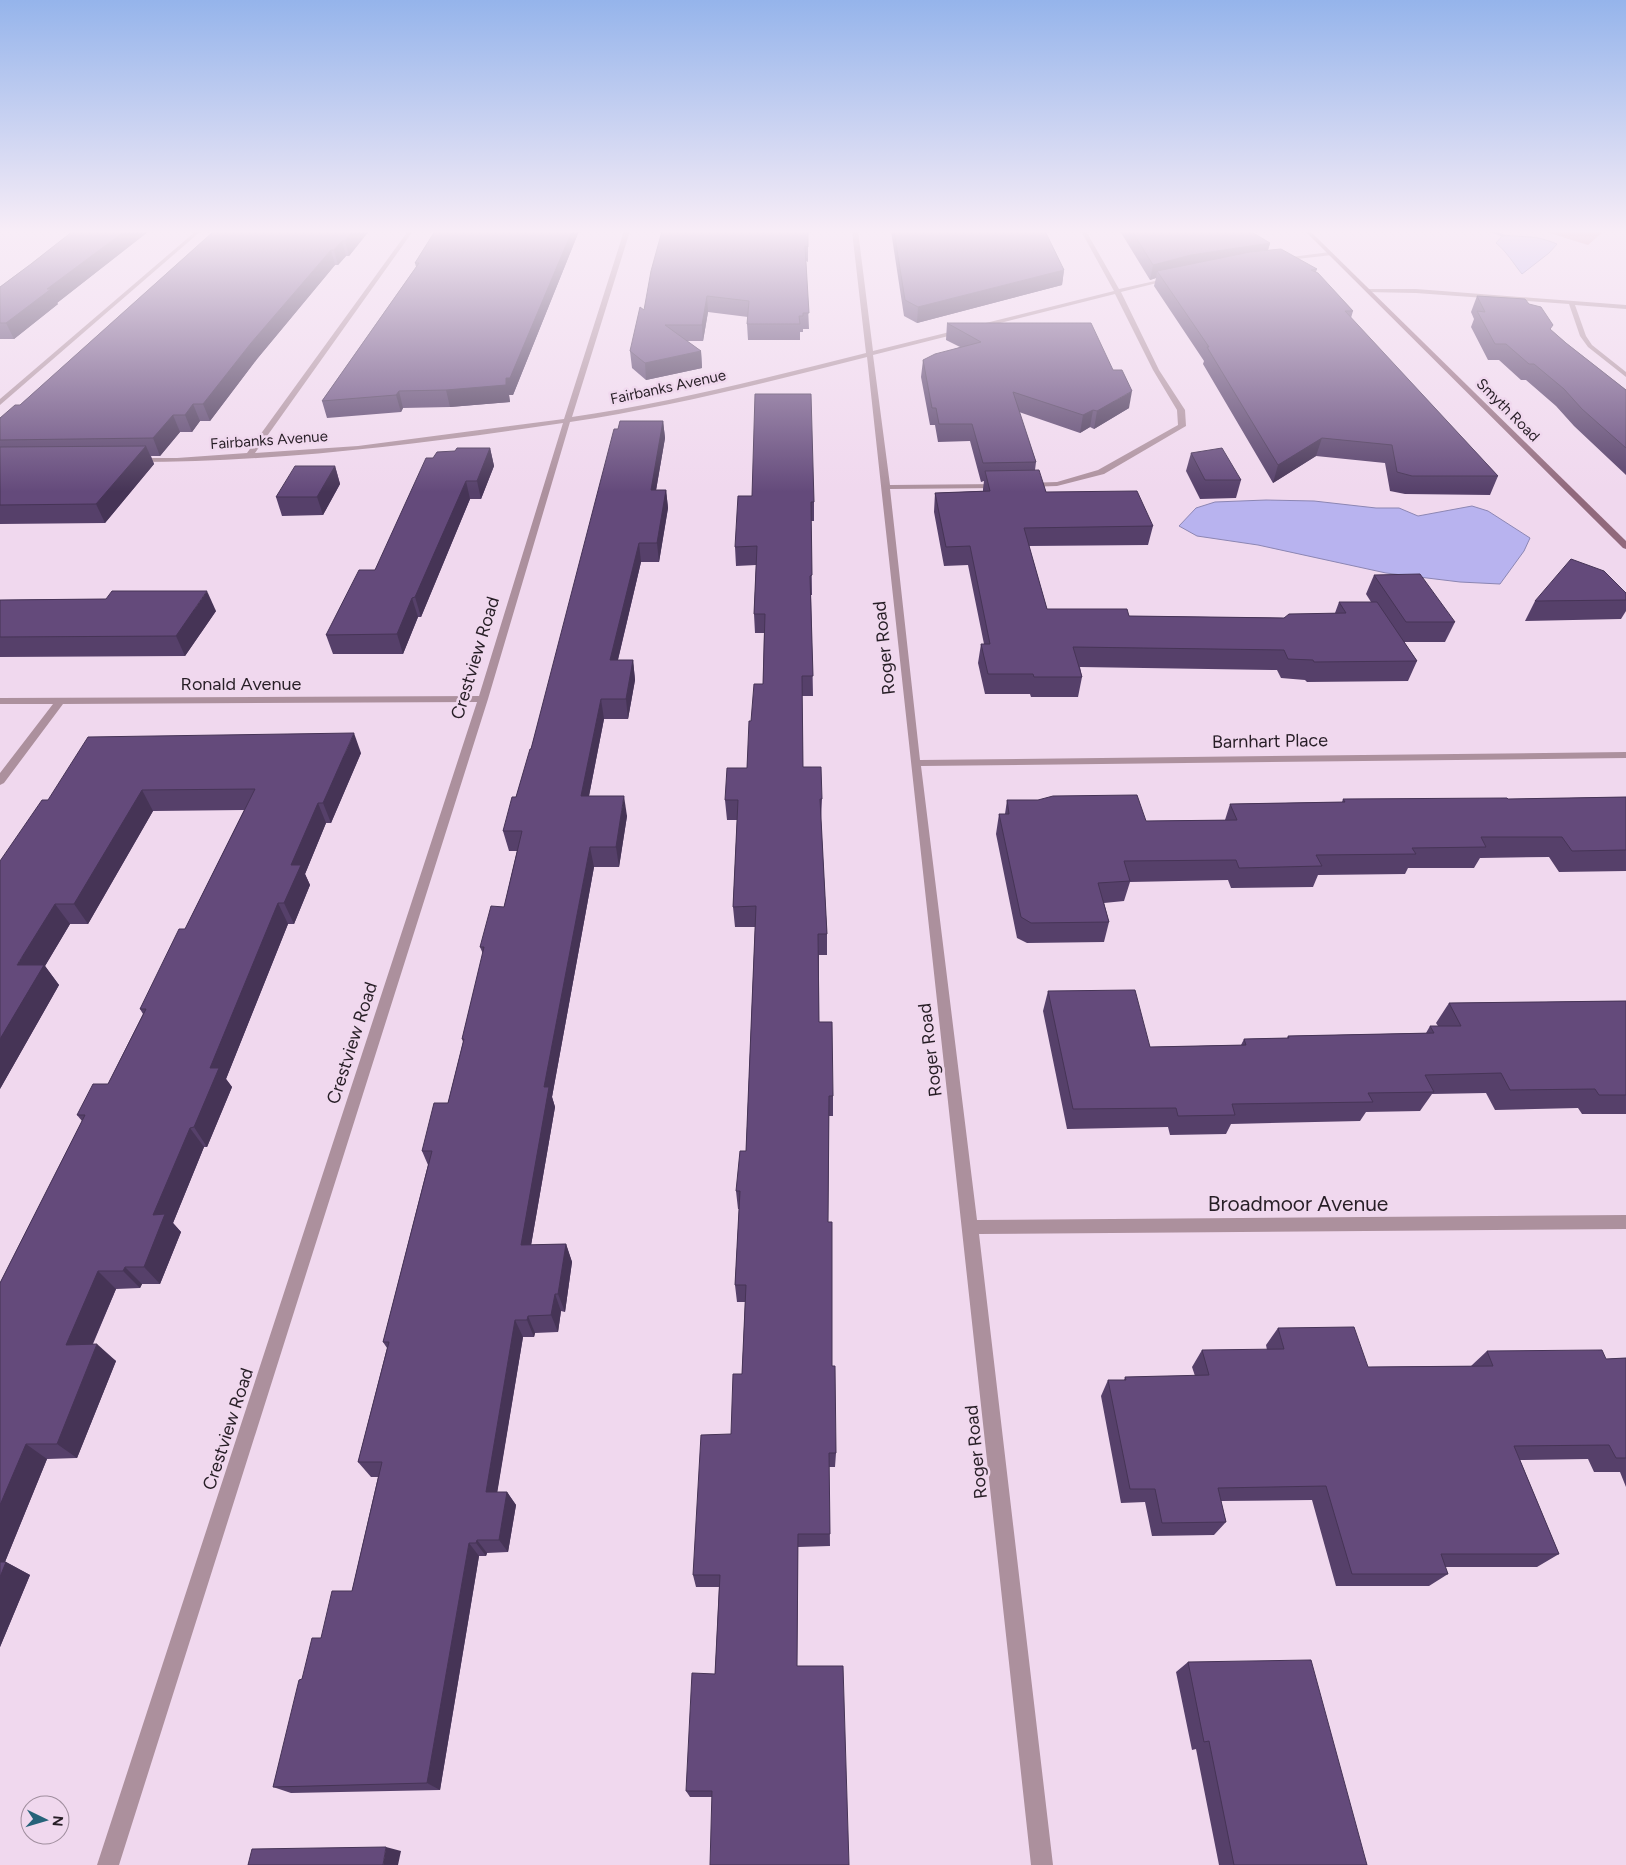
<svg xmlns="http://www.w3.org/2000/svg" width="1626" height="1865" font-family="Figtree,sans-serif">
<rect width="100%" height="100%" fill="#f0d8ee"/>
<path fill="#cb8892" d="M1543 231H1604L1588 245Z"/>
<g fill="#b8b3ef" stroke="#8c86b3">
<path d="M1503 235C1526 238 1533 234 1557 244L1549 253 1522 274C1513 263 1507 252 1496 243Z"/>
<path d="M1266 500 1314 501 1376 508H1399L1418 516 1472 506 1488 511 1530 538 1524 551 1500 584 1460 582 1386 573 1258 545 1197 536 1179 526 1196 508 1215 502Z"/>
</g>
<g fill="none" stroke-linecap="round" stroke-linejoin="round">
<path fill="#8c86b3" fill-rule="evenodd" d="M1487 231H1496L1506 235 1503 237Z"/>
<g fill="#ac909d" fill-rule="evenodd">
<path d="M196 231H201L0 405V399Z"/>
<path d="M408 231H413L255 453 358 446 564 419 624 231H630L572 417C671 403 769 377 866 353L852 231H858L873 351 1114 291 1081 231H1086L1119 289 1173 277V279L1121 292 1159 370 1185 410 1186 426 1104 474 1057 486 1026 487 1022 485 1026 483 1057 482 1098 470 1178 425 1177 410 1153 370 1115 294 873 355 890 485 999 484 1003 486 999 488 890 489 920 760 1626 752V758L921 766 977 1220 1626 1215V1229L979 1234 1053 1865H1031L867 357C769 382 670 407 570 422L488 699 119 1865H97L477 702 63 704 4 783 0 785V773L53 704H0V698L479 696 563 423C422 444 278 462 135 462L131 460 135 458H177L247 453Z"/>
<path d="M1330 252 1332 255 1279 261 1276 259Z"/>
<path d="M1368 289H1416L1626 305V309L1575 305 1586 336 1592 345 1626 372V377L1588 347 1580 336 1569 304 1416 293 1366 292Z"/>
</g>
<path fill="#91697c" fill-rule="evenodd" d="M1305 231H1310L1626 541V549L1623 548Z"/>
</g>
<g fill="#56406a">
<path d="M73 231H149L57 303 58 304 14 339H0V287L31 264Z"/>
<path d="M214 231H369L349 256H346L338 265H335L257 359 210 421H200L192 432H180L160 456H151L154 464 105 523 0 524V418L20 405Z"/>
<path d="M435 231H579L513 395H509L510 402 450 407 403 408 401 412 327 418 322 401 416 267 415 263Z"/>
<path d="M808 231V262L806 261 809 329H803V332H800V340H748L747 324 748 317 708 312 703 341H687L701 351 702 368 646 380 632 368 630 351 644 310Z"/>
<path d="M891 231H1045L1064 270 1062 285 917 323 904 316Z"/>
<path d="M1120 231H1250L1270 243 1268 250 1317 269 1316 272 1353 311 1351 318 1498 476 1490 495 1405 494 1390 491 1385 463 1316 456 1273 483 1203 364 1204 361 1154 286 1156 278 1150 280Z"/>
<path d="M1477 296 1529 304 1551 330 1566 343 1626 390V475L1574 426 1556 406 1526 380H1521L1499 360H1488L1471 327 1474 319 1471 312Z"/>
<path d="M947 323 1129 408 1094 429 1090 427 1080 433 1019 412 1036 462 1035 470 1046 492 1153 526 1148 545 1029 546 1047 609 1129 616 1284 618 1335 613 1339 602H1371L1366 594 1374 575 1455 622 1445 642H1404L1417 661 1408 681 1307 682 1305 680 1281 678 1277 670 1080 667 1082 677 1078 697H1031L1030 694H985L978 663 981 644H984L968 565 944 566 934 512 935 493 983 491V489L984 481 981 482 970 441 938 442 935 425H930L921 377 923 360 960 347 946 340Z"/>
<path d="M663 421 665 438 656 490H666L668 508 659 562H641L618 660H633L635 680 628 719H604L589 796 627 816 619 867H594L552 1097 555 1107 531 1245 566 1244 572 1262 565 1312 561 1311 558 1332 535 1333 534 1337H523L497 1492H507L516 1505 508 1552 487 1553 486 1556H479L440 1790 291 1793 273 1787 302 1679 321 1638 352 1591 378 1477H371L358 1462 387 1348 383 1342 428 1165 422 1151 448 1103 463 1042 462 1039 483 954 480 947 504 907 517 851H509L503 831 516 797 531 749 618 429Z"/>
<path d="M490 448 494 466 481 499H470L421 617H418L403 654H333L326 635 375 570 433 458 455 451Z"/>
<path d="M1191 453 1241 480 1236 498 1200 499 1186 471Z"/>
<path d="M335 466 340 484 323 515 282 516 276 497Z"/>
<path d="M752 496 814 502V521H811L812 595H811L813 696H802L803 767 822 799 821 820 827 934V955H819V1022L833 1096V1116H829L828 1222 832 1366 836 1453 835 1467H829L830 1546 798 1547 797 1666 712 1797H690L686 1791 715 1674 719 1587H696L693 1575 731 1434 742 1374 745 1302H737L735 1285 739 1209H738L736 1191 746 1151 755 927H735L733 907 737 820H727L725 800 747 768 751 721 763 684 764 633H755L754 614 756 565 736 566 735 547Z"/>
<path d="M1626 593V611L1621 619 1525 621 1535 601Z"/>
<path d="M106 599 216 611 185 656 0 657V600Z"/>
<path d="M361 753 331 823H326L305 874 310 885 294 924H288L226 1079 232 1087 207 1147H204L173 1223 181 1232 160 1284H142L140 1288 116 1289 93 1344 116 1361 77 1458 47 1459 5 1562H6L30 1575 0 1647V1283L82 1121 77 1115 108 1084 143 1014 140 1009 185 929 244 810 153 811 88 924H70L45 966 59 985 0 1089 48 800Z"/>
<path d="M1626 797V871L1559 872 1549 857 1480 858 1474 868H1408L1405 874 1318 875 1313 887 1231 888 1228 880 1130 882 1124 901 1104 903 1109 922 1104 942 1027 943 1017 938 996 834 999 814H1005L1007 800 1146 821 1225 820 1230 804 1342 802 1343 799H1508Z"/>
<path d="M1048 991 1150 1047 1241 1045 1244 1039 1287 1038 1288 1036 1426 1033 1430 1026H1438L1436 1023 1449 1003 1626 1001V1114H1582L1578 1108 1495 1110 1486 1093 1432 1094 1420 1111 1366 1112 1360 1121 1231 1124 1226 1134 1170 1135 1168 1127 1067 1129 1043 1011Z"/>
<path d="M1278 1328 1368 1367 1471 1366 1487 1351 1606 1359 1626 1358V1487L1620 1472H1594L1588 1459 1520 1460 1559 1554 1537 1567H1445L1448 1574 1429 1586H1336L1312 1500 1221 1501 1226 1522 1214 1535 1152 1536 1145 1502 1121 1503 1101 1396 1108 1380H1124L1125 1377 1195 1376 1192 1367 1202 1350H1267L1266 1345Z"/>
<path d="M1188 1662 1367 1865H1219L1196 1749 1192 1750 1176 1672Z"/>
</g>
<g fill="#463456">
<path d="M125 231H149L57 303 58 304 14 339 6 323 47 289Z"/>
<path d="M353 231H369L349 256 345 241Z"/>
<path d="M572 231H579L513 395H509L510 402 450 407 446 390 506 378Z"/>
<path d="M342 241 346 256 338 265 334 250Z"/>
<path d="M1270 243 1266 257 1157 271 1156 278 1150 280 1153 265 1191 255Z"/>
<path d="M331 250 335 265 257 359 210 421 203 404 251 343Z"/>
<path d="M1064 270 1062 285 917 323 918 307Z"/>
<path d="M707 296 708 312 703 341 702 325Z"/>
<path d="M701 351 702 368 646 380 645 363Z"/>
<path d="M399 391 403 408 401 412 396 395Z"/>
<path d="M1132 391 1129 408 1094 429 1097 411Z"/>
<path d="M193 404 200 421 192 432 185 415Z"/>
<path d="M1093 410 1090 427 1080 433 1083 415Z"/>
<path d="M173 415 180 432 160 456 153 438Z"/>
<path d="M663 421 665 438 653 508 651 490Z"/>
<path d="M1322 438 1316 456 1273 483 1278 465Z"/>
<path d="M146 446 154 464 105 523 96 504Z"/>
<path d="M490 448 494 466 481 499 477 481Z"/>
<path d="M335 466 340 484 323 515 317 497Z"/>
<path d="M466 481 470 499 421 617 415 597Z"/>
<path d="M666 490 668 508 659 562 657 543Z"/>
<path d="M639 543 641 562 613 680 610 660Z"/>
<path d="M207 591 216 611 185 656 176 636Z"/>
<path d="M412 598 418 617 403 654 397 634Z"/>
<path d="M633 660 635 680 628 719 626 699Z"/>
<path d="M601 699 604 719 585 816 581 796Z"/>
<path d="M354 733 361 753 331 823 323 803Z"/>
<path d="M142 790 153 811 88 924 74 904Z"/>
<path d="M624 796 627 816 619 867 616 847Z"/>
<path d="M318 803 326 823 305 874 310 885 294 924 284 903 291 865Z"/>
<path d="M590 847 594 867 552 1097 555 1107 528 1263 521 1245 544 1087Z"/>
<path d="M278 903 288 924 226 1079 232 1087 207 1147 194 1127 210 1068Z"/>
<path d="M55 904 70 924 45 966 59 985 0 1089V1039L17 965Z"/>
<path d="M190 1128 204 1147 173 1223 181 1232 160 1284 144 1267 153 1215Z"/>
<path d="M566 1244 572 1262 565 1312 558 1294Z"/>
<path d="M125 1267 142 1284 140 1288 123 1271Z"/>
<path d="M98 1271 116 1289 85 1361 66 1345Z"/>
<path d="M555 1294 561 1311 558 1332 551 1315Z"/>
<path d="M528 1316 535 1333 534 1337 527 1320Z"/>
<path d="M515 1320 523 1337 495 1506 486 1492Z"/>
<path d="M97 1344 116 1361 77 1458 57 1444Z"/>
<path d="M26 1444 47 1459 0 1574V1505Z"/>
<path d="M507 1492 516 1505 508 1552 499 1540Z"/>
<path d="M477 1540 487 1553 486 1556 476 1543Z"/>
<path d="M469 1543 479 1556 440 1790 427 1783Z"/>
<path d="M6 1562 30 1575 0 1647V1577Z"/>
<path d="M386 1847 401 1851 398 1865H383Z"/>
</g>
<g fill="#644a7b" stroke="#463456">
<path d="M73 231H125L47 289H51L6 323H0V287L31 264Z"/>
<path d="M214 231H353L345 241H342L334 250H331L251 343 203 404H193L185 415H173L153 438 0 440V418L15 405H20Z"/>
<path d="M435 231H572L510 378H506V385L446 390 399 391 396 395 322 401 419 263H415Z"/>
<path d="M662 231H808V247L805 246 809 313H803V316H799L800 324H747L749 301 707 296 702 325H665L701 351 645 363 630 351 640 307 644 310 651 271Z"/>
<path d="M894 231H1045L1064 270 918 307 905 300Z"/>
<path d="M1132 231H1250L1270 243 1191 255 1153 265Z"/>
<path d="M1281 249 1317 269 1311 270 1318 273 1353 311H1345L1498 476H1412L1397 472 1392 445 1322 438 1278 465 1207 347H1209L1157 271 1250 252Z"/>
<path d="M1477 296 1525 299 1529 304 1541 307 1553 325 1550 329 1566 343 1626 390V448L1582 409 1564 389 1534 364H1529L1506 344H1495L1477 311 1485 312Z"/>
<path d="M947 323H1091L1113 370H1122L1132 391 1097 411 1093 410 1083 415 1013 392 1036 462 983 463 972 424H939L936 408H932L923 360 935 354 981 342Z"/>
<path d="M755 394H811L814 502H811L812 575 810 576 813 676H802L803 767H821L822 799H820L827 934H818L819 1022H832L833 1096H829L828 1222H832V1366H835L836 1453H829L830 1534H798L797 1666H843L849 1865H710L712 1791H686L692 1673 715 1674 720 1575H693L701 1435 731 1434 733 1374H742L746 1285H735L740 1191H736L740 1151H746L756 906 733 907 738 800H725L727 768H747L749 721H751L754 684H763L765 614H754L757 546 735 547 738 496H752Z"/>
<path d="M620 421H663L651 490H666L657 543H639L610 660H633L626 699H601L581 796H624L616 847H590L544 1087H549L521 1245 566 1244 558 1294H555L551 1315 528 1316 527 1320H515L486 1492H507L499 1540H477L476 1543H469L427 1783 273 1787 299 1680 302 1679 312 1638H321L332 1591H352L382 1462H358L389 1342H383L432 1151H422L434 1103H448L464 1039H462L484 947H480L491 906 504 907 522 831H503L512 797H516L530 749H531L614 429H618Z"/>
<path d="M146 446 96 504 0 505V447Z"/>
<path d="M457 448H490L477 481H466L415 597 412 598 397 634 326 635 359 570H375L426 458H433L437 452 455 451Z"/>
<path d="M1222 448 1241 480H1205L1191 453Z"/>
<path d="M295 466H335L317 497H276Z"/>
<path d="M1039 470 1046 492 1137 491 1153 526 1024 528 1047 609H1127L1129 616 1284 618 1289 614 1346 613 1339 602H1377L1417 661 1314 662 1313 660 1288 659 1284 650 1073 647 1082 677H1034L1033 674H988L981 644H990L970 546 946 547 935 493 990 491 985 471Z"/>
<path d="M1571 559 1604 571 1626 593V600L1535 601Z"/>
<path d="M1420 574 1455 622H1406L1374 575Z"/>
<path d="M112 591H207L176 636 0 637V600L106 599Z"/>
<path d="M354 733 323 803H318L291 865H301L284 903H278L210 1068H219L194 1127 190 1128 153 1215 165 1214 144 1267H125L123 1271H98L66 1345 97 1344 57 1444H26L0 1505V1283L85 1115H77L93 1084H108L146 1009H140L179 929H185L255 789 142 790 74 904H55L17 965H44L0 1039V861L42 800H48L88 737Z"/>
<path d="M1137 795 1146 821 1237 820 1230 804 1345 802 1343 799 1507 798 1508 799 1626 797V850L1572 851 1562 837H1481L1486 847 1412 848 1416 854 1316 855 1322 866 1239 868 1236 860 1124 861 1130 881 1098 883 1109 922 1031 923 1021 917 999 814H1009L1007 800H1038L1053 796Z"/>
<path d="M1135 990 1150 1047 1246 1045 1244 1039 1289 1038 1288 1036 1434 1033 1430 1026H1461L1449 1003 1626 1001V1095H1599L1595 1089 1510 1090 1501 1073 1425 1075 1434 1092 1368 1093 1373 1102 1232 1104 1235 1115 1178 1116 1176 1108 1073 1109 1048 991Z"/>
<path d="M1354 1327 1368 1367 1493 1366 1487 1351 1602 1350 1606 1359 1626 1358V1458H1616L1609 1445 1514 1446 1559 1554H1441L1448 1574H1352L1326 1486 1218 1488 1226 1522 1162 1523 1155 1489H1130L1108 1380H1126L1125 1377 1209 1375 1202 1350 1284 1349 1278 1328Z"/>
<path d="M0 1562H6L0 1577Z"/>
<path d="M1311 1660 1367 1865H1234L1209 1741 1204 1742 1188 1662Z"/>
<path d="M386 1847 383 1865H248L252 1849Z"/>
</g>
<linearGradient id="sky" x2="0" y2="1"><stop stop-color="#95b4eb"/><stop offset="0.47" stop-color="#f8edf7"/><stop offset="1" stop-color="#f8edf7" stop-opacity="0"/></linearGradient>
<rect width="1626" height="492" fill="url(#sky)"/>
<g text-anchor="middle" stroke-width="5" stroke-linejoin="round" paint-order="stroke">
<g font-size="15" fill="#271e26" stroke="#f0d8ee">
<text transform="translate(668 387) rotate(-12)" y="5">Fairbanks Avenue</text>
<text transform="translate(1508 410) rotate(45)" y="5">Smyth Road</text>
<text transform="translate(269 440) rotate(-4)" y="5">Fairbanks Avenue</text>
</g>
<g font-size="18" fill="#271e26" stroke="#f0d8ee">
<text transform="translate(884 648) rotate(-96)" y="6">Roger Road</text>
<text transform="translate(475 658) rotate(-73)" y="6">Crestview Road</text>
<text x="241" y="690">Ronald Avenue</text>
<text transform="translate(1270 741) rotate(-1)" y="6">Barnhart Place</text>
<text transform="translate(352 1043) rotate(-72)" y="6">Crestview Road</text>
<text transform="translate(930 1050) rotate(-97)" y="6">Roger Road</text>
<text transform="translate(228 1429) rotate(-72)" y="6">Crestview Road</text>
<text transform="translate(976 1452) rotate(-96)" y="6">Roger Road</text>
</g>
<g font-size="21" fill="#271e26" stroke="#f0d8ee">
<text x="1298" y="1211">Broadmoor Avenue</text>
</g>
</g>
<g transform="translate(45 1820) rotate(95)"><circle r="24" fill="#f0d8ee" stroke="#a08e9e"/>
<path d="M0-4L9 19L0 12L-9 19Z" fill="#26637a"/>
<text y="-8" font-size="14" font-weight="bold" text-anchor="middle" fill="#271e26">N</text>
</g>
</svg>
